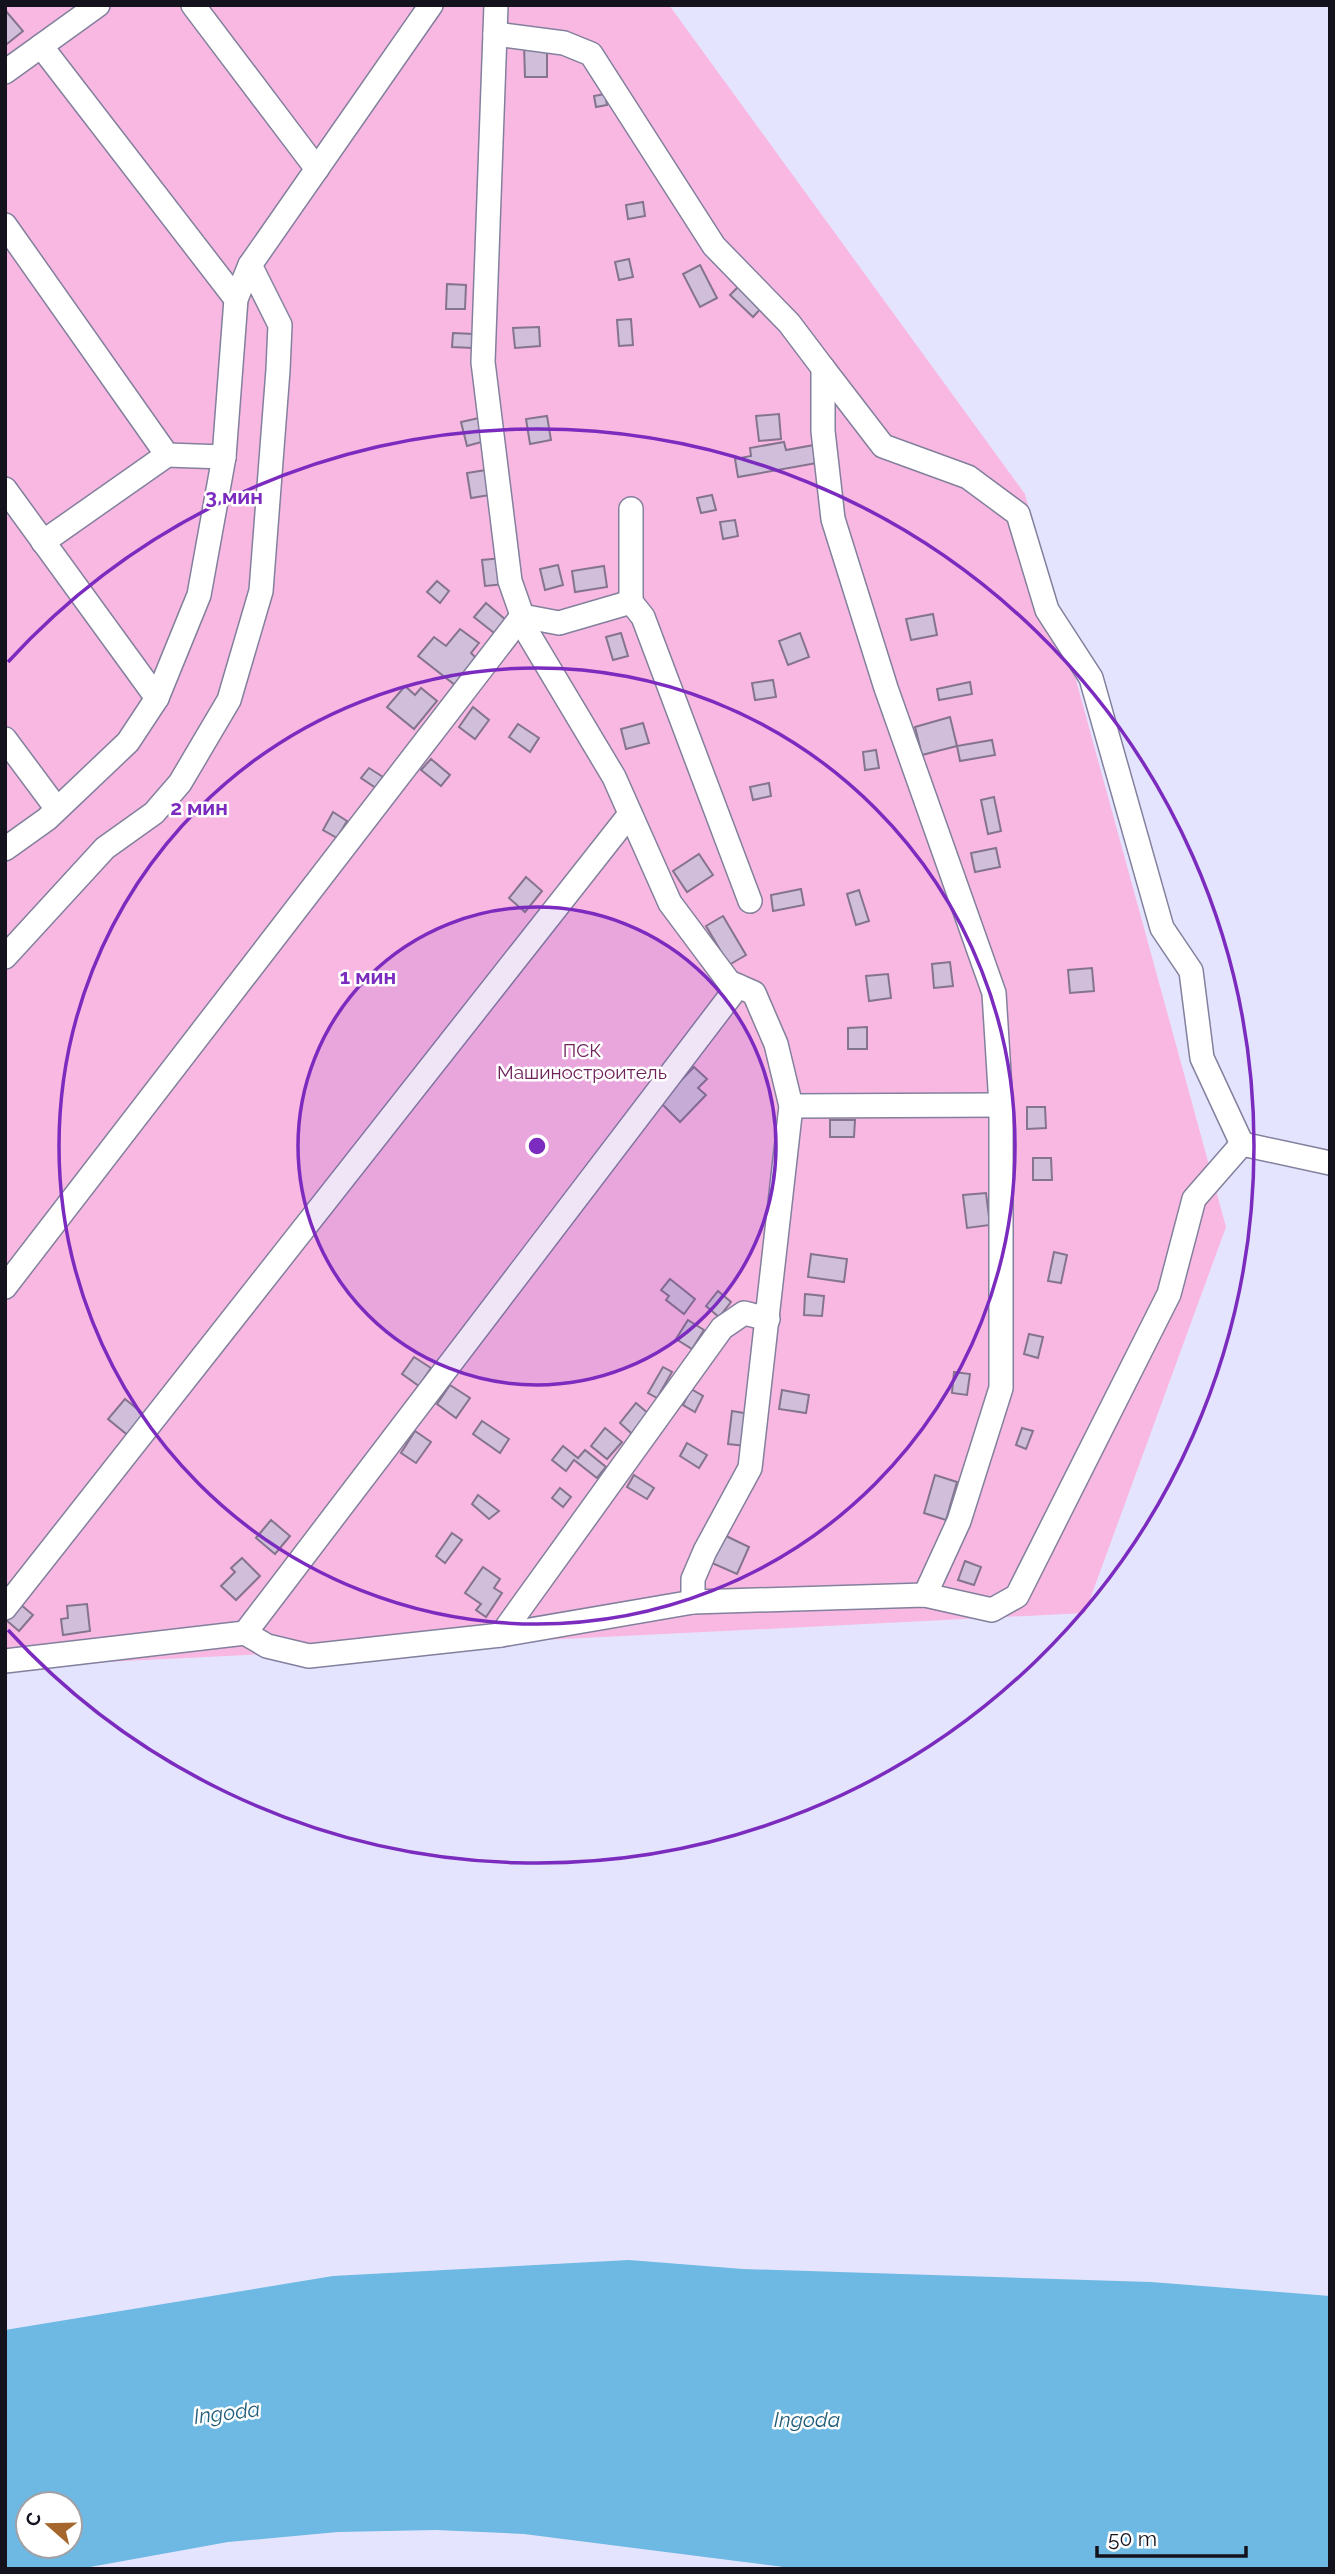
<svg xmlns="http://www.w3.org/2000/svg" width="1335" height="2574" font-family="Raleway,sans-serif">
<rect width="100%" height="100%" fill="#e5e4fe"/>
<path fill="#f9b8e2" d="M5 5H669L1025 494 1226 1227 1085 1613 5 1667Z"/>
<path fill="#6db9e3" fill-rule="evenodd" d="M629 2260 743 2269 1151 2282 1330 2296V2569H799L524 2534 436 2530 338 2532 228 2542 79 2569H5V2330L333 2276ZM28 2504H70V2546H28Z"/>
<g fill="#d0beda" stroke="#85748e" stroke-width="2">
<path d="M5 10 23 31 7 44 5 42Z"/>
<path d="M524 46H547V77H525Z"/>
<path d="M605 94 607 105 596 107 594 96Z"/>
<path d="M643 202 645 216 628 219 626 205Z"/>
<path d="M629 259 633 277 619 280 615 262Z"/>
<path d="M700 265 717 298 700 307 683 274Z"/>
<path d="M742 283 765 304 753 317 730 295Z"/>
<path d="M447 284 466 285 465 309H446Z"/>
<path d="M631 319 633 345 619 346 617 320Z"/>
<path d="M539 327 540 346 515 348 513 328Z"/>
<path d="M453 333 474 334 473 348 452 347Z"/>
<path d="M779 414 781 439 759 441 756 416Z"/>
<path d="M547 416 551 440 530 444 526 419Z"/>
<path d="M479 418 485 441 467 446 461 422Z"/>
<path d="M784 442 786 450 814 445 817 463 738 477 735 459 751 456 750 448Z"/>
<path d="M486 470 490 495 471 498 467 473Z"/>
<path d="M712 495 716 510 701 513 697 498Z"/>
<path d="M735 520 738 536 723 539 720 522Z"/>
<path d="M502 558 505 584 485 586 482 560Z"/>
<path d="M558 565 563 585 545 590 540 569Z"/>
<path d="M604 566 607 587 575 592 572 571Z"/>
<path d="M437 581 449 591 440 603 427 592Z"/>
<path d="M486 603 506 620 494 633 474 617Z"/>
<path d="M933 614 937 635 911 640 906 619Z"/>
<path d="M460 629 479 643 471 653 476 658 455 685 418 656 434 637 446 646Z"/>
<path d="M621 633 628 656 613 660 606 637Z"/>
<path d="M800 633 809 657 788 665 779 641Z"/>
<path d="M773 680 776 697 755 700 752 683Z"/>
<path d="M970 682 972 694 939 700 937 689Z"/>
<path d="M405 686 415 695 421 688 437 701 414 729 387 707Z"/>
<path d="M473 707 489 720 475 739 459 727Z"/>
<path d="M950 717 957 746 922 755 915 727Z"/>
<path d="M643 723 649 743 626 749 621 729Z"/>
<path d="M518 724 539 738 530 752 509 737Z"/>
<path d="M992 740 995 755 960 761 957 746Z"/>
<path d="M876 750 879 768 865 770 863 752Z"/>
<path d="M431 759 450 775 441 786 421 770Z"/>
<path d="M369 768 383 777 376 788 361 778Z"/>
<path d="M769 783 771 796 753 800 750 787Z"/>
<path d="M994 797 1001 831 988 834 981 800Z"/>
<path d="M333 812 347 821 337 838 323 830Z"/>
<path d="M996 848 1000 867 975 872 971 853Z"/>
<path d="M699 854 713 875 687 892 673 871Z"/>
<path d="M526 877 542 891 525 912 509 898Z"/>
<path d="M801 889 804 905 773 911 771 895Z"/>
<path d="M859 890 869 921 856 925 847 894Z"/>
<path d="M723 916 746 955 729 965 706 926Z"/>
<path d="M950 962 953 986 934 988 932 964Z"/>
<path d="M1092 968 1094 991 1070 993 1068 970Z"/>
<path d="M888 974 891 998 869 1001 866 976Z"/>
<path d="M867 1027V1049H848V1028Z"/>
<path d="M694 1067 707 1079 698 1088 706 1095 680 1122 660 1102Z"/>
<path d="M1027 1107H1045L1046 1128 1027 1129Z"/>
<path d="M830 1120H855L854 1137H830Z"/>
<path d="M1033 1158H1051L1052 1180H1033Z"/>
<path d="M986 1193 990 1225 967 1228 963 1195Z"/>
<path d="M1054 1252 1067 1255 1061 1283 1048 1281Z"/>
<path d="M811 1254 847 1259 844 1282 808 1277Z"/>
<path d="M670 1279 695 1299 684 1314 666 1300 669 1296 661 1290Z"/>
<path d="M718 1291 731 1302 719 1317 706 1306Z"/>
<path d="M805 1294 824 1296 822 1316 804 1315Z"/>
<path d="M688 1320 704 1330 692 1349 676 1339Z"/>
<path d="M1029 1334 1043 1337 1038 1358 1024 1354Z"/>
<path d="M414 1357 431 1368 419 1386 402 1374Z"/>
<path d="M663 1367 672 1372 657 1398 648 1393Z"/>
<path d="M954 1372 970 1374 967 1395 952 1393Z"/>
<path d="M450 1385 470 1398 456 1418 437 1404Z"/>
<path d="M691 1389 703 1396 695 1412 683 1405Z"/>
<path d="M782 1390 809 1395 806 1413 779 1409Z"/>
<path d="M125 1399 147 1417 130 1437 108 1419Z"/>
<path d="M636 1403 649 1414 632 1434 620 1423Z"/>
<path d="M732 1411 750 1414 746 1446 728 1444Z"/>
<path d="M482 1421 509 1439 500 1453 473 1434Z"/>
<path d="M605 1428 622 1442 607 1459 591 1446Z"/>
<path d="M1022 1428 1033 1431 1026 1449 1016 1445Z"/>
<path d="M415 1431 431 1442 416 1463 401 1453Z"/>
<path d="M687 1443 707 1455 699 1468 680 1456Z"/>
<path d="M563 1446 578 1458 585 1450 606 1467 597 1478 574 1460 566 1471 552 1460Z"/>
<path d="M634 1475 654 1488 647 1499 627 1487Z"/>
<path d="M935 1475 957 1482 946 1520 924 1513Z"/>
<path d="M560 1488 571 1497 563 1507 552 1498Z"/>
<path d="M478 1495 499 1511 489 1519 472 1504Z"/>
<path d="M271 1520 290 1536 275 1554 256 1538Z"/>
<path d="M452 1533 462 1540 445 1563 436 1556Z"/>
<path d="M724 1535 749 1547 737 1574 712 1563Z"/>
<path d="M242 1558 260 1576 236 1600 221 1586 235 1572 231 1568Z"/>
<path d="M965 1561 981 1567 974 1585 958 1580Z"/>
<path d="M483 1567 500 1579 494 1588 502 1593 486 1617 476 1610 481 1604 465 1593Z"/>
<path d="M20 1604 33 1615 19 1631 6 1620Z"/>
<path d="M87 1604 90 1631 63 1635 61 1619 68 1618 67 1606Z"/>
</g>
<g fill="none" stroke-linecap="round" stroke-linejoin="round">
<g stroke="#82809d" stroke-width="26">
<g id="minor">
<path d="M193 5 317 169"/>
<path d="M495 34 564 43 591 54 714 246 789 323 823 368V431L833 519 886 688 994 993 1001 1105V1388L959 1521 925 1595"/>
<path d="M41 46 236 299"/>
<path d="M5 72 98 5"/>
<path d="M5 225 167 455 224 457"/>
<path d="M823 368 883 446 968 477 1018 514 1047 610 1091 678 1162 928 1191 971 1202 1058 1242 1144"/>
<path d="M5 489 157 698"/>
<path d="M43 542 167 455"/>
<path d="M631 602 643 617 750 901"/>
<path d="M5 739 57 809"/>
<path d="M5 849 47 819 128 742 157 698 199 595 224 457 236 299 250 265 431 5"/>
<path d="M5 957 105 848 154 813 180 783 229 700 261 591 278 370 280 325 250 265"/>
<path d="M791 1106 1001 1105"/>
<path d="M5 1287 522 616 559 623 631 602V509"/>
<path d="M693 1602 925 1595 992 1610 1017 1596 1169 1294 1194 1199 1242 1144 1330 1163"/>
<path d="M5 1608 630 814"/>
<path d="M245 1633 738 986"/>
<path d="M501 1635 722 1328 744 1313 768 1319"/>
<path d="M5 1661 245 1633 267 1646 309 1656 501 1635 693 1602V1579L705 1551 750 1468 791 1106 776 1044 754 993 729 982 670 903 614 777 529 635 510 581 483 362 496 5"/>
</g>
</g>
<use href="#minor" stroke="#fff" stroke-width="23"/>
</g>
<circle cx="537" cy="1146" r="239" fill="#7b2cbf" fill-opacity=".12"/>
<g fill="none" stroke="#7b2cbf" stroke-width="3.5">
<circle cx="537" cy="1146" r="239"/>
<circle cx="537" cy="1146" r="478"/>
<path d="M8 662A717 717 0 1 1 8 1630"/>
</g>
<g text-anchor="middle" stroke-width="5" stroke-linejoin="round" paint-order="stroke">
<g font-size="19" fill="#6f225a" stroke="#fff">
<text x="582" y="1057">ПСК<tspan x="582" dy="22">Машиностроитель</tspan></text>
</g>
<g font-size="21" font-style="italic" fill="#235d7a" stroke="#fff">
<text transform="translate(227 2413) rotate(-7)" y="7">Ingoda</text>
<text x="807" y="2427">Ingoda</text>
</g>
</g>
<circle cx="537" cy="1146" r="10" fill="#7b2cbf" stroke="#fff" stroke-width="3.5"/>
<g font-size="21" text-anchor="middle" font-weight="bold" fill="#7b2cbf" stroke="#fff" stroke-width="5" stroke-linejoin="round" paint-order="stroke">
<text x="234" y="504">3 мин</text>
<text x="199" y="815">2 мин</text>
<text x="368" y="984">1 мин</text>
</g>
<rect width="1335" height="2574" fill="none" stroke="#13121d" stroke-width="14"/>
<g transform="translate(49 2525) rotate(290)"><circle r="33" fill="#ffffff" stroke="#a1a0a5" stroke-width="2"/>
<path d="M0-5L12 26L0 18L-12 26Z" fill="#a4662c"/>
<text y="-10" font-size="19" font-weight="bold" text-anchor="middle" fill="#13121d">С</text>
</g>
<path d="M1097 2546v10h149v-10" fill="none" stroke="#13121d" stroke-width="3.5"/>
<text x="1108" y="2546" font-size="21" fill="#13121d" stroke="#ffffff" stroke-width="5" paint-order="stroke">50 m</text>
</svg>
